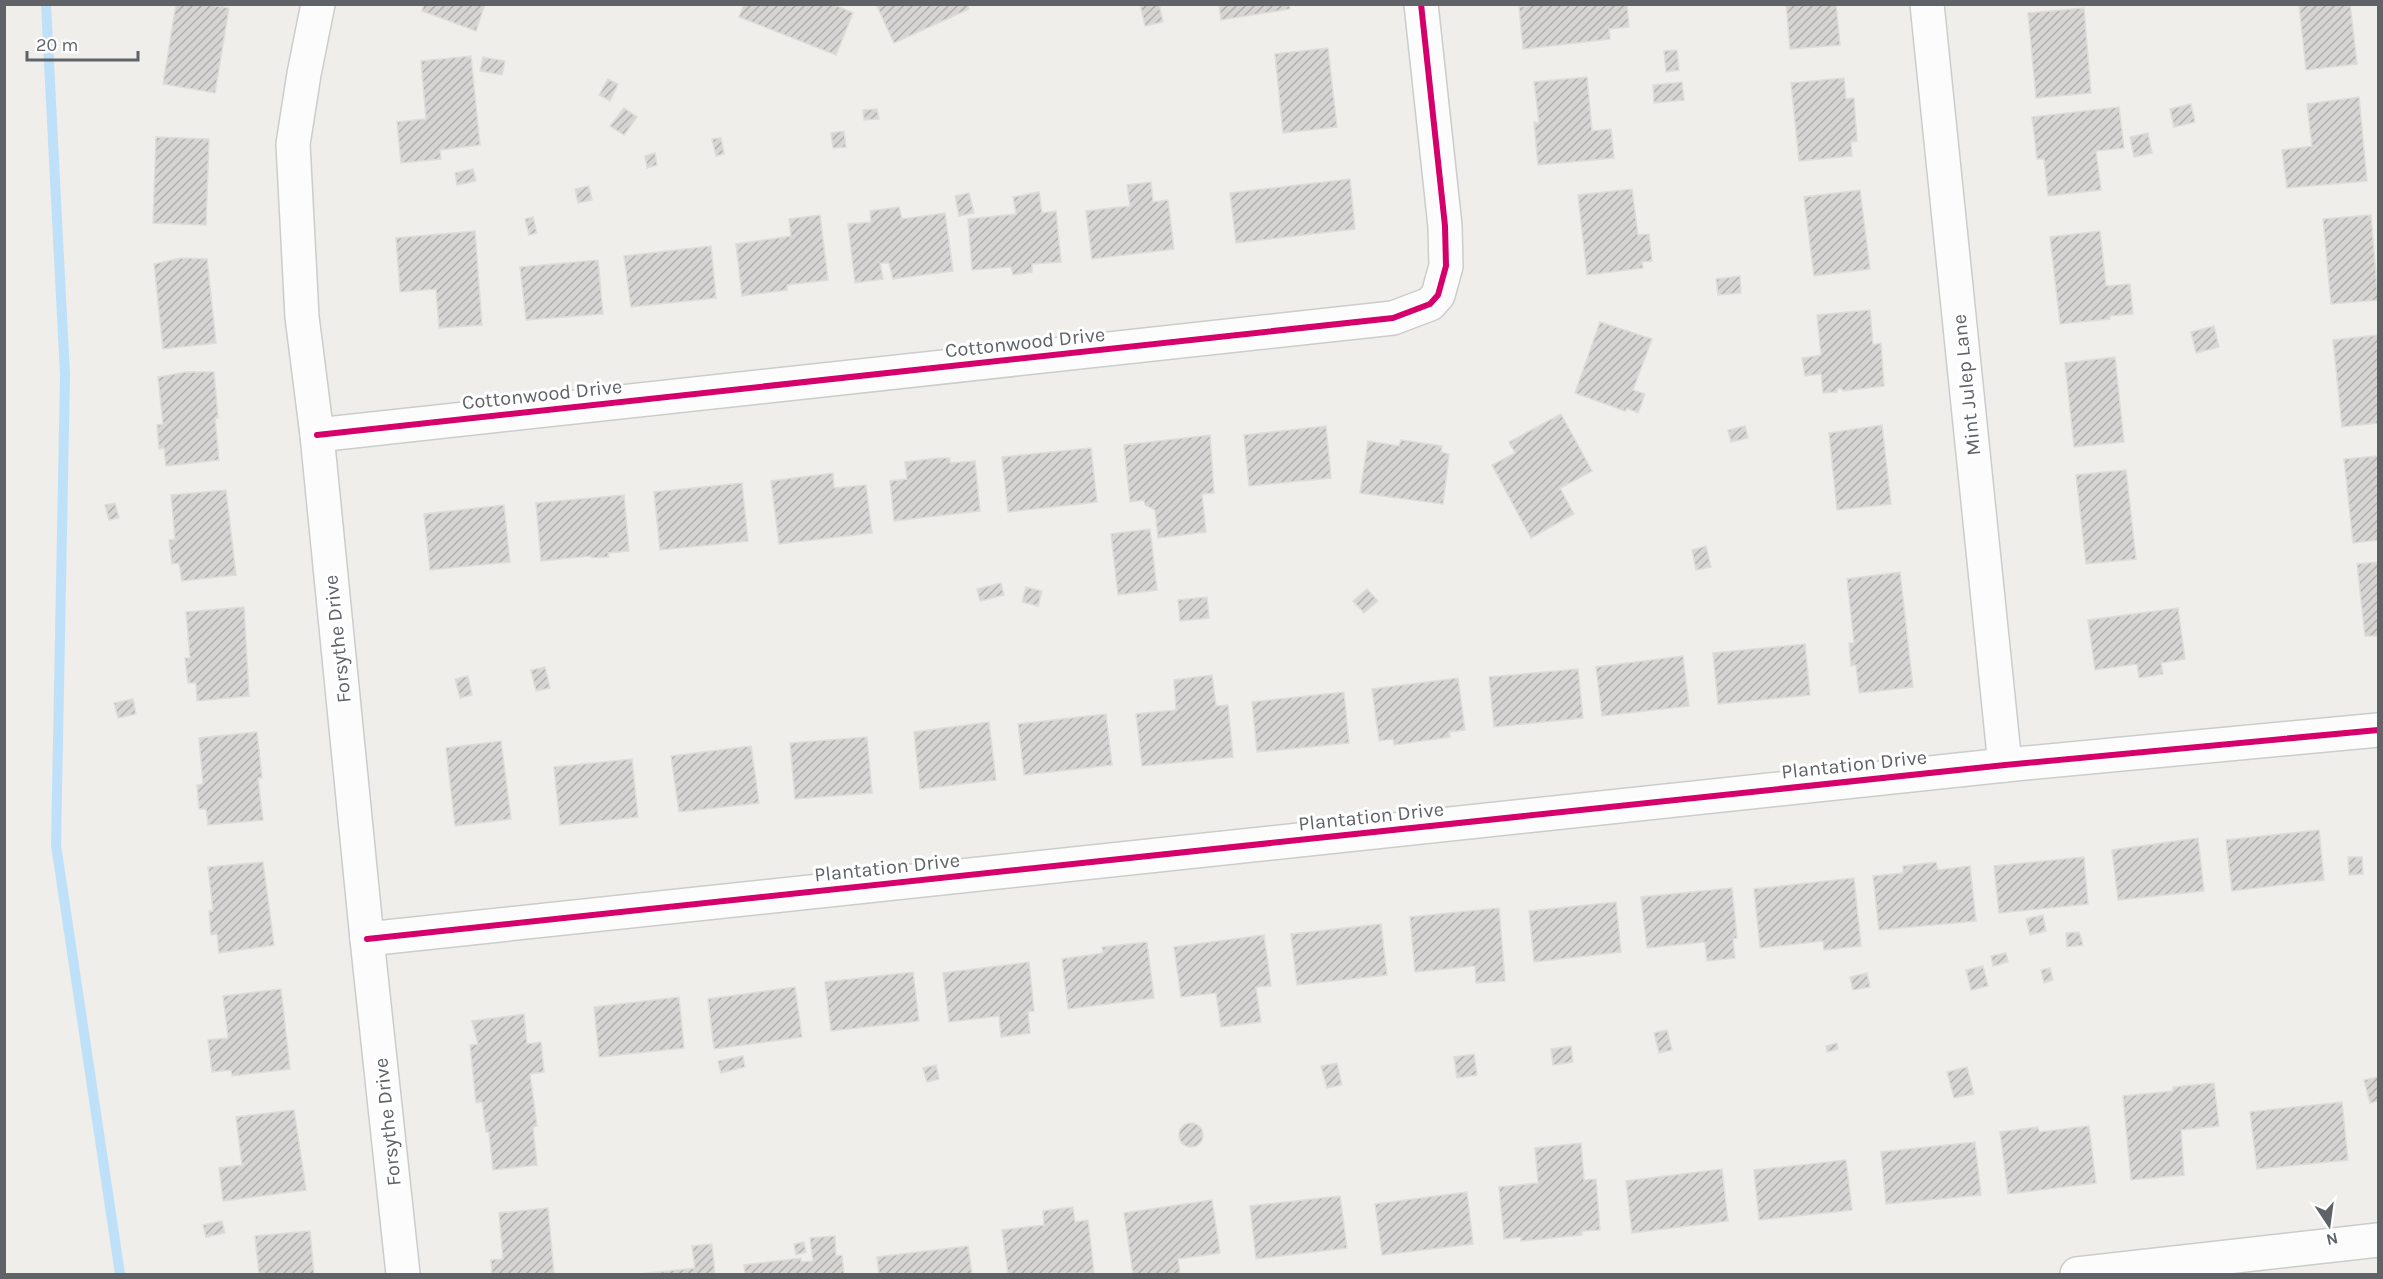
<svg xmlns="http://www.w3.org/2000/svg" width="2383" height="1279" font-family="Karla,sans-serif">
<defs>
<pattern id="building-hatch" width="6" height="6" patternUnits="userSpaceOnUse" patternTransform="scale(1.5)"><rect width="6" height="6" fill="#d6d5d3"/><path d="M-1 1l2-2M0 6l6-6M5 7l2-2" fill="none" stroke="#b1b0af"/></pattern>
</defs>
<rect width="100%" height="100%" fill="#efeeea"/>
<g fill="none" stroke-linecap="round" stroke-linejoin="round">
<path stroke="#bfe0f9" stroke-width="10" d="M46 4 65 375 56 845 120 1274"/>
</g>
<g fill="url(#building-hatch)" stroke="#deddd9" stroke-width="1.5">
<path d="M176 4H205L229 8 215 93 163 84Z"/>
<path d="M424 4H485L476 31 422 11Z"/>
<path d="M744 4H833L853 13 836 55 739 17Z"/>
<path d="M876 4H967L969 9 894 43Z"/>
<path d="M1140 4H1159L1163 22 1145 26Z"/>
<path d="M1219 4H1289L1290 9 1221 20Z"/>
<path d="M1538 4H1627L1629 27 1609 29 1610 39 1523 49 1519 7Z"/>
<path d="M1786 4H1836L1840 45 1790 49Z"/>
<path d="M2299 4H2350L2357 64 2306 70Z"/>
<path d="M2084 8 2091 93 2036 98 2028 13Z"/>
<path d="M1328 48 1337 127 1283 133 1275 54Z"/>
<path d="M1677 50 1679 70 1666 72 1664 51Z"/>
<path d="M471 56 480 145 440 150 441 159 401 163 397 122 426 119 421 61Z"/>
<path d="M483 57 505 61 502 75 480 71Z"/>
<path d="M1587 77 1592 131 1611 129 1614 158 1538 165 1534 122 1539 123 1534 82Z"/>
<path d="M1844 78 1846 99 1854 98 1857 141 1851 142 1852 156 1799 161 1791 83Z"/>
<path d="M608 79 618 84 610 101 599 95Z"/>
<path d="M1682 82 1684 100 1654 103 1653 85Z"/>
<path d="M2359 97 2367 181 2287 188 2282 150 2312 146 2307 104Z"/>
<path d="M2191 104 2195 122 2174 127 2170 109Z"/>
<path d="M2119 107 2124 148 2096 151 2101 190 2048 196 2044 159H2037L2032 117Z"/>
<path d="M624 108 637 117 624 135 610 126Z"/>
<path d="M877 109 879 119 864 120 863 110Z"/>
<path d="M844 131 846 147 833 148 831 133Z"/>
<path d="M2148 133 2152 153 2134 157 2130 137Z"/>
<path d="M156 137 209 139 206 225 153 223Z"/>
<path d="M721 138 724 154 716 156 712 139Z"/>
<path d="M655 153 657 165 647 168 645 156Z"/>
<path d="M473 169 476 181 457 185 455 173Z"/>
<path d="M1350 179 1355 229 1236 243 1230 193Z"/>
<path d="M1151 182 1153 202 1168 200 1174 249 1092 259 1086 211 1130 206 1127 185Z"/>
<path d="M589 186 592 200 578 203 575 189Z"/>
<path d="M1632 189 1638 235 1649 234 1652 261 1642 262 1643 268 1587 275 1578 195Z"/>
<path d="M1860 190 1870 269 1814 276 1804 197Z"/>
<path d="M1039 192 1042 213 1056 211 1061 262 1032 264V272L1013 275 1011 267 972 270 968 219 1016 214 1013 197Z"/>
<path d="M969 193 974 213 959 216 955 196Z"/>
<path d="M899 207 902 219 945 213 953 271 893 279 889 263H880L883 279 855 283 848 224 871 222 870 211Z"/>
<path d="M820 215 828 280 787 285V290L742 296 736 244 791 236 789 219Z"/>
<path d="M2371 215 2378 300 2331 304 2323 219Z"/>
<path d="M533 217 537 233 529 235 525 219Z"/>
<path d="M475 231 482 325 439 328 436 289 400 292 396 238Z"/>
<path d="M2100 231 2106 286 2130 284 2133 314 2110 316V319L2060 324 2050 237Z"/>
<path d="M711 246 716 298 631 307 624 256Z"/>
<path d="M181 258 207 259 216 343 163 349 154 264Z"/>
<path d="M598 260 603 314 526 320 520 267Z"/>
<path d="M1740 276 1741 293 1718 295 1716 279Z"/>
<path d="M1870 310 1873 345 1881 343 1884 386 1843 391 1841 388 1837 389V392L1823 393 1821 374 1805 376 1802 358 1821 355 1817 315Z"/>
<path d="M1600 322 1652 339 1633 390 1645 394 1638 413 1627 408 1625 411 1575 393Z"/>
<path d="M2214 326 2219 347 2196 353 2191 332Z"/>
<path d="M2378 335V423L2342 427 2333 340Z"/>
<path d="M2115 357 2124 442 2074 447 2065 363Z"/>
<path d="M186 372H214L218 418H215L219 460 166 466 164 448 159 449 157 425 163 424 158 377Z"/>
<path d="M1561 414 1592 471 1560 488 1574 514 1531 538 1492 465 1515 453 1509 442Z"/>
<path d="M1882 425 1891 504 1837 510 1829 433Z"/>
<path d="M1326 426 1331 478 1249 486 1244 435Z"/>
<path d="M1745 426 1748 438 1731 442 1728 430Z"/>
<path d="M1210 435 1214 493 1202 494 1206 532 1158 538 1155 510 1145 505 1144 500 1130 502 1124 445Z"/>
<path d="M1401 440 1442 446 1441 452 1449 454 1443 504 1360 493 1368 441 1399 446Z"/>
<path d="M1091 448 1097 502 1008 512 1002 457Z"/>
<path d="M2378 456V540L2353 543 2344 459Z"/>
<path d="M938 458H950V463L975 461 980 511 894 521 890 481 907 479 905 462Z"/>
<path d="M2126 470 2136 559 2086 564 2076 475Z"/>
<path d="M833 473 834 488 866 485 872 533 779 544 771 481Z"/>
<path d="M742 483 748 541 660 550 654 492Z"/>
<path d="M226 490 236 575 182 581 179 563 172 564 169 540 175 539 171 495Z"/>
<path d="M624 495 629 551 608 553 609 557 592 558 591 556 541 561 536 503Z"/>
<path d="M115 503 119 518 109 520 105 505Z"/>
<path d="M504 505 510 562 430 570 424 514Z"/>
<path d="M1150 529 1157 590 1118 595 1111 534Z"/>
<path d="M1706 546 1711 567 1696 570 1692 550Z"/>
<path d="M2378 562V636H2365L2357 564Z"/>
<path d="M1900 572 1913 687 1859 693 1856 665 1851 666 1849 643H1854L1847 579Z"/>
<path d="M1001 583 1004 595 980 601 977 589Z"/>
<path d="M1026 587 1042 591 1038 606 1022 602Z"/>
<path d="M1367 589 1378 601 1364 613 1353 601Z"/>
<path d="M1207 597 1209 618 1180 621 1178 600Z"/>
<path d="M244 607 249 696 197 701 196 683H188L185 658H190L186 612Z"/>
<path d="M2178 608 2185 659 2161 663 2163 674 2139 678 2137 664 2095 670 2088 620Z"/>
<path d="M1805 644 1810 695 1718 704 1713 653Z"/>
<path d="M1683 656 1689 706 1602 716 1596 667Z"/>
<path d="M545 667 550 688 536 691 531 670Z"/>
<path d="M1578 669 1583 718 1494 727 1489 677Z"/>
<path d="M1212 675 1216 706 1228 705 1233 757 1142 766 1136 714 1176 710 1174 680Z"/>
<path d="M468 676 472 695 460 698 455 679Z"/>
<path d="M1458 678 1465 730 1449 732 1450 737 1394 745 1393 739 1379 741 1372 689Z"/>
<path d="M1344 692 1349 743 1257 752 1252 702Z"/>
<path d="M133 699 136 714 118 718 114 703Z"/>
<path d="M1106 714 1112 765 1024 775 1018 724Z"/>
<path d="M989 722 996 780 920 789 914 732Z"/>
<path d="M257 732 262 778H258L263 820 208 825 206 809H199L197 785 203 784 199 738Z"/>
<path d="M867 737 872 793 795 799 790 743Z"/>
<path d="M501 741 511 819 455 826 446 748Z"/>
<path d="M751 746 759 803 679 812 671 756Z"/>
<path d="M632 759 638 817 560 825 554 767Z"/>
<path d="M2319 830 2324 880 2232 891 2226 840Z"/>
<path d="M2198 838 2204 891 2118 900 2112 850Z"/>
<path d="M2084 857 2088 904 1999 913 1994 866Z"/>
<path d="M2348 857H2362L2363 874 2349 875Z"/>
<path d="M263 862 274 945 219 953 217 934 211 935 209 911H213L208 867Z"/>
<path d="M1936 862 1938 870 1970 866 1976 921 1879 930 1873 876 1903 873V866Z"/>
<path d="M1854 878 1861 946 1824 950 1823 941 1760 948 1754 889Z"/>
<path d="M1732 888 1737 938 1733 939 1735 958 1707 961 1705 942 1647 948 1641 897Z"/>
<path d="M1616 902 1621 952 1534 962 1529 911Z"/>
<path d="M1499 908 1505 981 1476 983 1475 966 1415 972 1410 917Z"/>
<path d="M2043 915 2046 931 2030 935 2026 919Z"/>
<path d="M1381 924 1387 975 1297 985 1291 934Z"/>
<path d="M2079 932 2083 945 2067 947 2066 933Z"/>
<path d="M1264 935 1271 986 1256 987 1261 1022 1221 1027 1216 993 1181 997 1174 947Z"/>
<path d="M1147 942 1154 998 1068 1009 1062 959 1103 953 1102 947Z"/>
<path d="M2006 953 2008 962 1993 966 1991 956Z"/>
<path d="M1029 962 1034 1011 1028 1012 1030 1033 1001 1037 999 1016 949 1022 943 973Z"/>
<path d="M1983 966 1988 986 1971 990 1966 970Z"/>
<path d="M2050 968 2053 980 2044 983 2041 970Z"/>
<path d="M913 972 919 1021 831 1031 825 982Z"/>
<path d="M1867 973 1870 987 1853 990 1850 977Z"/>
<path d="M795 987 802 1037 714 1049 708 999Z"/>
<path d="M281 989 290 1069 232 1076 231 1070 212 1072 208 1040 228 1038 223 996Z"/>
<path d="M679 997 684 1048 599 1057 594 1007Z"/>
<path d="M524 1014 527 1044 541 1042 544 1072 530 1074 537 1126 533 1127 537 1165 493 1170 489 1132H486L482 1102 476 1103 470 1045 478 1044 472 1021Z"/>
<path d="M1667 1030 1672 1050 1659 1053 1654 1033Z"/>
<path d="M1837 1043 1838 1049 1827 1052 1826 1046Z"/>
<path d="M1571 1046 1573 1062 1553 1065 1551 1049Z"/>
<path d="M1474 1054 1477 1075 1457 1078 1454 1057Z"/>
<path d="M743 1056 745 1067 721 1073 718 1061Z"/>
<path d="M1337 1063 1342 1085 1327 1088 1321 1066Z"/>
<path d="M936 1065 939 1079 927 1082 923 1068Z"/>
<path d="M1967 1067 1974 1094 1954 1098 1947 1072Z"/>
<path d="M2378 1077V1101L2370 1103 2364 1080Z"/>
<path d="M2214 1083 2219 1126 2181 1130 2184 1175 2131 1180 2123 1096 2173 1091V1087Z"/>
<path d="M2342 1102 2348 1160 2257 1169 2250 1112Z"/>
<path d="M294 1110 306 1190 223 1201 219 1168 242 1165 236 1117Z"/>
<circle cx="1191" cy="1135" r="12"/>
<path d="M2089 1126 2096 1183 2008 1194 2000 1132 2038 1127 2039 1132Z"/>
<path d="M1975 1142 1981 1195 1886 1204 1881 1152Z"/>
<path d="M1581 1143 1584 1180 1596 1179 1600 1230 1582 1231V1235L1521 1241V1237L1504 1239 1499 1187 1538 1183 1535 1148Z"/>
<path d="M1846 1160 1852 1210 1759 1220 1754 1170Z"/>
<path d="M1722 1169 1728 1221 1632 1233 1626 1181Z"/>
<path d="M1467 1192 1473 1244 1382 1255 1375 1204Z"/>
<path d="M1340 1196 1347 1248 1256 1259 1250 1206Z"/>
<path d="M1212 1200 1220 1253 1178 1259 1180 1274H1133L1124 1213Z"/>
<path d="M1073 1207 1075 1222 1088 1220 1094 1273 1008 1274 1002 1230 1044 1225 1043 1211Z"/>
<path d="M548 1208 554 1274H492L491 1260 503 1259 499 1213Z"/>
<path d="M222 1221 225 1233 206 1237 203 1225Z"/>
<path d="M310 1231 314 1274H259L255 1236Z"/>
<path d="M835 1236 836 1256 842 1255 844 1274H745L744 1265 801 1258V1262L813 1261 810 1238Z"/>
<path d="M804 1242 806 1252 796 1255 794 1244Z"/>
<path d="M712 1244 715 1274H639L695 1268 692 1246Z"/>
<path d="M968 1246 972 1274H879L877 1257Z"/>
</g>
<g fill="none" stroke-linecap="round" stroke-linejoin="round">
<g stroke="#cbcccc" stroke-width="36">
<g id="minor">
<path d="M318 4 304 74 293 144 302 317 317 435 367 939 403 1274"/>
<path d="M1927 4 2005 765"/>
<path d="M317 435 1393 318 1430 304 1438 295 1446 266 1445 226 1421 4"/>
<path d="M367 939 2005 765 2378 730"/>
<path d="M2077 1274 2378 1240"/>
</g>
</g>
<use href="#minor" stroke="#fdfcfc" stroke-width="33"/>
<g stroke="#fff" stroke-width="10">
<g id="cycleway">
<path d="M317 435 1393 318 1430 304 1438 295 1446 266 1445 226 1421 4"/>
<path d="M367 939 2005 765 2378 730"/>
</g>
</g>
<use href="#cycleway" stroke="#d6006c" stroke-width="6"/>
</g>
<g text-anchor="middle" stroke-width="6" stroke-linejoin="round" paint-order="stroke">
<g font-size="20" fill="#5f6368" stroke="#fff">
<text transform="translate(1025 342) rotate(-6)" y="7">Cottonwood Drive</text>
<text transform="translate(1966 385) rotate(-96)" y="7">Mint Julep Lane</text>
<text transform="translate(542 394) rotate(-6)" y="7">Cottonwood Drive</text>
<text transform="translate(337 639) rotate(-96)" y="7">Forsythe Drive</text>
<text transform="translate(1854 764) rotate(-6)" y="7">Plantation Drive</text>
<text transform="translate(1371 816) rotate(-6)" y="7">Plantation Drive</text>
<text transform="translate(887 867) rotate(-6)" y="7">Plantation Drive</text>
<text transform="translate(387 1122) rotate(-96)" y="7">Forsythe Drive</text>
</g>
</g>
<rect width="2383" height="1279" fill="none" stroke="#5f6368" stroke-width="12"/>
<g transform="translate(2329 1225) rotate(167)" stroke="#ffffff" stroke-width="4.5" paint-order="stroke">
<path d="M0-4.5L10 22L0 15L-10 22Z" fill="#5f6368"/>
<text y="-9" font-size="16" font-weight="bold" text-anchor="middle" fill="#5f6368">N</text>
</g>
<path d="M27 51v9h111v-9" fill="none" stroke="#5f6368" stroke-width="3"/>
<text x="36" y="51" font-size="18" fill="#5f6368" stroke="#ffffff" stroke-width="4.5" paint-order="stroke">20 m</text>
</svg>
